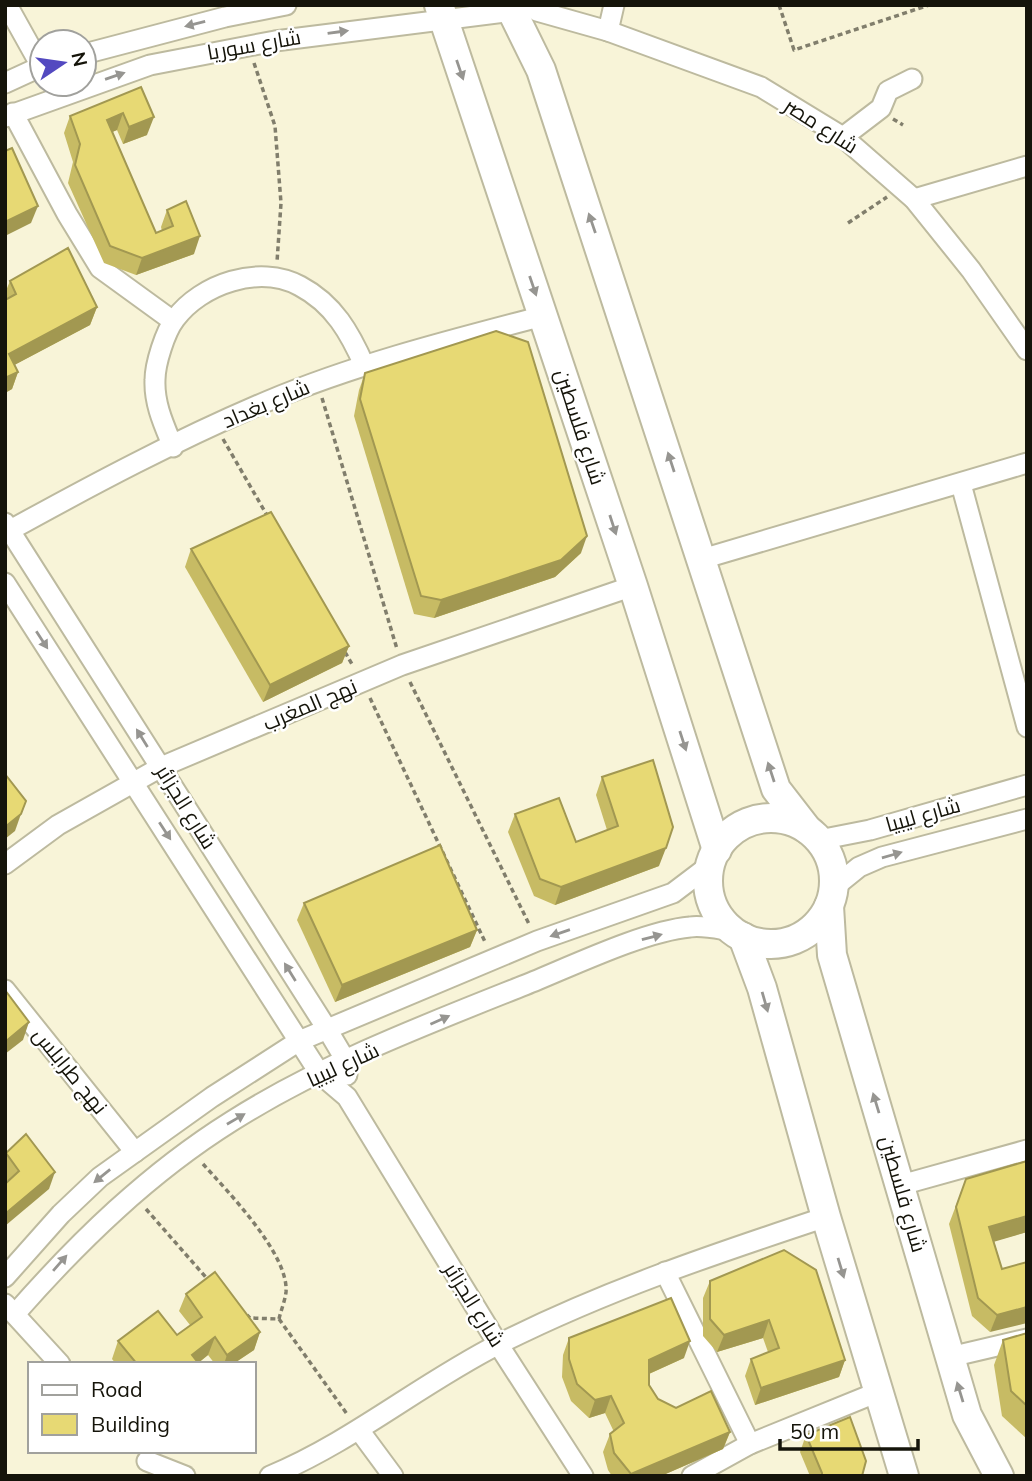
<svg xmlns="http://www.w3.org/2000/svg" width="1032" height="1481" font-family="Mulish,Cairo,sans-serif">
<rect width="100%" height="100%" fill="#f8f4d8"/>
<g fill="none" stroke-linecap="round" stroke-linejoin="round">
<g stroke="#bdba9f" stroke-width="23">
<g id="street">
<path d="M7 5 41 66"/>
<path d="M530 5 537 11 608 31 761 87 843 137 914 199 971 270 1027 350"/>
<path d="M608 31 614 5"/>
<path d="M84 54 225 17 286 5"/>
<path d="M5 83 42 66"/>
<path d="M13 113 67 214 100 268 173 321"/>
<path d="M5 117 150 65 275 41 522 10"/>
<path d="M843 137 881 108 888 91 912 79"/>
<path d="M914 199 1027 166"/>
<path d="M173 447C164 425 154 404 155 380 155 364 165 332 175 319 201 284 259 264 300 286 334 304 350 333 365 367"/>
<path d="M961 484 1027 727"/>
<path d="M5 523 327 1029 346 1061 347 1075"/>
<path d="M5 533C90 486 178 439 268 401 356 364 451 340 543 316"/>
<path d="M702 559 1027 463"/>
<path d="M5 583 320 1074 347 1097 498 1344 583 1476"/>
<path d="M819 840 870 830 1027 785"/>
<path d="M5 864 58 825 161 767 402 665 633 586"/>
<path d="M833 888 859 867 882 857 1027 819"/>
<path d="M5 990 135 1152"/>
<path d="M901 1185 1027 1150"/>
<path d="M665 1272 750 1444"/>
<path d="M5 1277 61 1214 100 1177 212 1097 299 1041 537 941 673 893 710 865"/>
<path d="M5 1304 60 1364"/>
<path d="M15 1314C79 1241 149 1173 232 1121 322 1064 427 1024 525 985 570 967 644 931 690 927 703 925 719 929 732 931"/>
<path d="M950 1357 1027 1339"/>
<path d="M359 1430 393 1476"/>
<path d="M147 1461 185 1476"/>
<path d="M270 1476C352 1442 420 1384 499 1344 604 1291 714 1254 826 1217"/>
<path d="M692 1476 750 1444 878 1392"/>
</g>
</g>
<g stroke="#bdba9f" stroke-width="32">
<g id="secondary">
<path d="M439 5 633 586 717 850"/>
<path d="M509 5 541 70 776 789 807 829"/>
<circle cx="771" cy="881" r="63"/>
<path d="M829 906 832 955 950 1357 967 1415 999 1476"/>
<path d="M743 937 762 988 826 1217 904 1476"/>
</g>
</g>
<g stroke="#817e6c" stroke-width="3.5" stroke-dasharray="5 3.5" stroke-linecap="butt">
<path d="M779 5 794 50 929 5"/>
<path d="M254 63 275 126 281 203 277 262"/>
<path d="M893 119 903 125"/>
<path d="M848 223 887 197"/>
<path d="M322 398 397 649"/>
<path d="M223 439 268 517"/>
<path d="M345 652 353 666"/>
<path d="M410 682 530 926"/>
<path d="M370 698 486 944"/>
<path d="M203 1164C227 1191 289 1254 286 1292 285 1301 281 1310 279 1319L250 1318 247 1315"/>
<path d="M146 1209 210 1282"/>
<path d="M279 1319 347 1414"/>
</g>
<use href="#street" stroke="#fff" stroke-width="19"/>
<use href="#secondary" stroke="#fff" stroke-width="28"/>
</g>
<g fill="#c7bb64">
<path d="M141 87 147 135 123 144 117 130 112 132 156 233 162 231 161 227 167 210 194 254 136 275 104 263 68 183 73 162 64 133 70 116Z"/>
<path d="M10 281 97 307 90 325 14 365 18 372 12 389 5 393V293Z"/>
<path d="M365 373 581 553 555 577 434 618 414 614 354 416 359 390Z"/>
<path d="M191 549 349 646 342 663 263 702 185 567Z"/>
<path d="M602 777 659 866 555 905 534 896 508 832 515 814 576 842 607 830 596 795Z"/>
<path d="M304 903 477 930 470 947 335 1002 297 920Z"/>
<path d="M6 1153 49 1189 6 1185 9 1182 5 1178Z"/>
<path d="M1027 1161V1232L994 1241 1002 1269 1027 1262 990 1332 972 1316 949 1224 966 1179Z"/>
<path d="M710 1281 845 1360 839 1377 755 1405 745 1376 751 1359 768 1352 763 1338 717 1352 703 1336V1298Z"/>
<path d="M186 1294 260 1332 254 1350 233 1364H215L208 1355 198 1363 199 1364H116L112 1359 118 1341 177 1335 190 1325 179 1311Z"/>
<path d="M1027 1333V1439L1002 1416 994 1365 1003 1340Z"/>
<path d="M569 1338 684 1358 649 1374V1385L658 1399 676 1408 730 1432 723 1449 661 1476H612L608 1470 603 1452 610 1434 614 1432 605 1413 589 1418 571 1401 562 1377 563 1355Z"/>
<path d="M806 1435 862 1476H810L800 1452Z"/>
</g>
<g fill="#a29851">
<path d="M123 113 117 130 101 137 107 120Z"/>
<path d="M154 117 147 135 123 144 129 127Z"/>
<path d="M38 206 31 223 5 236V222Z"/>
<path d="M200 236 194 254 136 275 142 258Z"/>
<path d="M97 307 90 325 5 370 9 354Z"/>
<path d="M18 372 12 389 5 393V378Z"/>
<path d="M587 536 581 553 555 577 434 618 441 600Z"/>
<path d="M349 646 342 663 263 702 270 685Z"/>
<path d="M21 814 15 831 5 839V827Z"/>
<path d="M666 848 659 866 555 905 561 887Z"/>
<path d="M477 930 470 947 335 1002 342 985Z"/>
<path d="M29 1022 23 1040 5 1054V1042Z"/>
<path d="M55 1172 49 1189 5 1226V1214Z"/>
<path d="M1027 1216V1232L983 1245 989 1227Z"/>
<path d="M1027 1307V1323L990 1332 997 1315Z"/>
<path d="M769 1320 763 1338 717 1352 724 1335Z"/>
<path d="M260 1332 254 1350 233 1364H224L227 1355Z"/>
<path d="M215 1337 208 1355 197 1364 192 1355Z"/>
<path d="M690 1341 684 1358 642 1377 649 1360Z"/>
<path d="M845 1360 839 1377 755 1405 761 1388Z"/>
<path d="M611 1396 605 1413 589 1418 595 1400Z"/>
<path d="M730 1432 723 1449 661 1476H631V1474Z"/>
</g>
<g fill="#e7d974" stroke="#a29851" stroke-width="2">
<path d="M141 87 154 117 129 127 123 113 107 120 156 233 173 226 167 210 186 201 200 236 142 258 110 246 75 165 80 144 70 116Z"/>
<path d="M12 148 38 206 5 222V151Z"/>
<path d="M68 248 97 307 9 354 18 372 5 378V300L16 294 10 281Z"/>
<path d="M496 331 528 342 587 536 561 560 441 600 421 596 360 399 365 373Z"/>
<path d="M271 512 349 646 270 685 191 549Z"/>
<path d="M653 760 673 827 666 848 561 887 540 879 515 814 559 798 576 842 618 826 602 777Z"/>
<path d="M5 774 26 801 21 814 5 827Z"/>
<path d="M440 845 477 930 342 985 304 903Z"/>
<path d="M5 990 29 1022 5 1042Z"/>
<path d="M26 1134 55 1172 5 1214V1184L19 1171 6 1153Z"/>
<path d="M1027 1161V1216L989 1227 1002 1269 1027 1262V1307L997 1315 978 1298 956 1207 966 1179Z"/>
<path d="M784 1250 816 1270 845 1360 761 1388 751 1359 779 1348 769 1320 724 1335 710 1319V1281Z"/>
<path d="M215 1272 260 1332 227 1355 215 1337 192 1355 199 1364H137L118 1341 158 1311 177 1335 202 1317 186 1294Z"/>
<path d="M671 1298 690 1341 649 1360V1385L658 1399 676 1408 711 1391 730 1432 631 1474 614 1453 610 1434 624 1423 611 1396 595 1400 577 1384 569 1359V1338Z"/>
<path d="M1027 1333V1406L1011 1391 1003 1340Z"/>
<path d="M850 1417 866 1461 862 1476H822V1473L806 1435Z"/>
</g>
<defs><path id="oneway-solid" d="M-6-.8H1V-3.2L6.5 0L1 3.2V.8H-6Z" transform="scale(1.75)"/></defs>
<g fill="#969591">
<use href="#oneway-solid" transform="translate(195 24) rotate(166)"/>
<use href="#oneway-solid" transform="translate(338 32) rotate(-8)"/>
<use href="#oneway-solid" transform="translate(460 70) rotate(71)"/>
<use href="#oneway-solid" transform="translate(115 76) rotate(-19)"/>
<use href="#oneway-solid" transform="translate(592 223) rotate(-109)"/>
<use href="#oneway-solid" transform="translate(533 286) rotate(71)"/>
<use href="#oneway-solid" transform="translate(671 462) rotate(-108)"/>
<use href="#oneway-solid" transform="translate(613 525) rotate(72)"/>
<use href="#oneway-solid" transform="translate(42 640) rotate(57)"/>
<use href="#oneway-solid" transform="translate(142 738) rotate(-122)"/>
<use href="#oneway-solid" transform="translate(683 741) rotate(72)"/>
<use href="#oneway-solid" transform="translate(771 772) rotate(-108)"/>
<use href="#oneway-solid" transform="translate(165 831) rotate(57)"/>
<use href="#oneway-solid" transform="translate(892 855) rotate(-16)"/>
<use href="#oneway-solid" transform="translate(560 933) rotate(161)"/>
<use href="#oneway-solid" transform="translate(652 937) rotate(-15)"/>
<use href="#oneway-solid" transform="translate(290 972) rotate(-122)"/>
<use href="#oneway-solid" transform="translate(765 1002) rotate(74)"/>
<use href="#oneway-solid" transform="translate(440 1020) rotate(-24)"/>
<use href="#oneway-solid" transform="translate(876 1103) rotate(-107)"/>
<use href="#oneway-solid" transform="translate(236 1119) rotate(-30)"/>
<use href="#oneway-solid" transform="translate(102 1176) rotate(141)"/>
<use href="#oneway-solid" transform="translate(60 1263) rotate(-49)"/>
<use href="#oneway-solid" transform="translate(841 1268) rotate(73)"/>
<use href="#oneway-solid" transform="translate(960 1392) rotate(-107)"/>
</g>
<g text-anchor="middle" stroke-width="5" stroke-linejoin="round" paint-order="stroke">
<g font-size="21" fill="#15140a" stroke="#fff">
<text transform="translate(254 45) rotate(-10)" y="7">شارع سوريا</text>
<text transform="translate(821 126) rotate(33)" y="7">شارع مصر</text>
<text transform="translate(266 404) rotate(-23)" y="7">شارع بغداد</text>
<text transform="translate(580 427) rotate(72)" y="7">شارع فلسطين</text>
<text transform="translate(310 705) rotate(-23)" y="7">نهج المغرب</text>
<text transform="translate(186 807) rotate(58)" y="7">شارع الجزائر</text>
<text transform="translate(923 815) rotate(-16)" y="7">شارع ليبيا</text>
<text transform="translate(343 1065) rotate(-25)" y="7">شارع ليبيا</text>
<text transform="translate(70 1071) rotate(51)" y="7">نهج طرابلس</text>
<text transform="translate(903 1194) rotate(74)" y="7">شارع فلسطين</text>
<text transform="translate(474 1305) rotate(58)" y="7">شارع الجزائر</text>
</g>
</g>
<rect width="1032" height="1481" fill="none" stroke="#15140a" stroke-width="14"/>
<rect x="28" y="1362" width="228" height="91" fill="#ffffff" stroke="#a1a19d" stroke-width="2"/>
<rect x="42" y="1385" width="35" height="10" fill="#ffffff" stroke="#a1a19d" stroke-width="2"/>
<text x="91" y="1397" font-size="21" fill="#15140a">Road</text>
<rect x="42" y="1414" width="35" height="21" fill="#e7d974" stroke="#a1a19d" stroke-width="2"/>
<text x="91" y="1432" font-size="21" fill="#15140a">Building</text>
<g transform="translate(63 63) rotate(77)"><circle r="33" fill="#ffffff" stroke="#a1a19d" stroke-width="2"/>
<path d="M0-5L12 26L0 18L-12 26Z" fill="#5349c0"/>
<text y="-10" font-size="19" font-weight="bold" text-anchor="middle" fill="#15140a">N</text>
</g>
<path d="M780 1439v10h138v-10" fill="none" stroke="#15140a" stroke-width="3.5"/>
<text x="790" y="1439" font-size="21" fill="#15140a" stroke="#ffffff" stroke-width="5" paint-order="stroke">50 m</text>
</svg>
